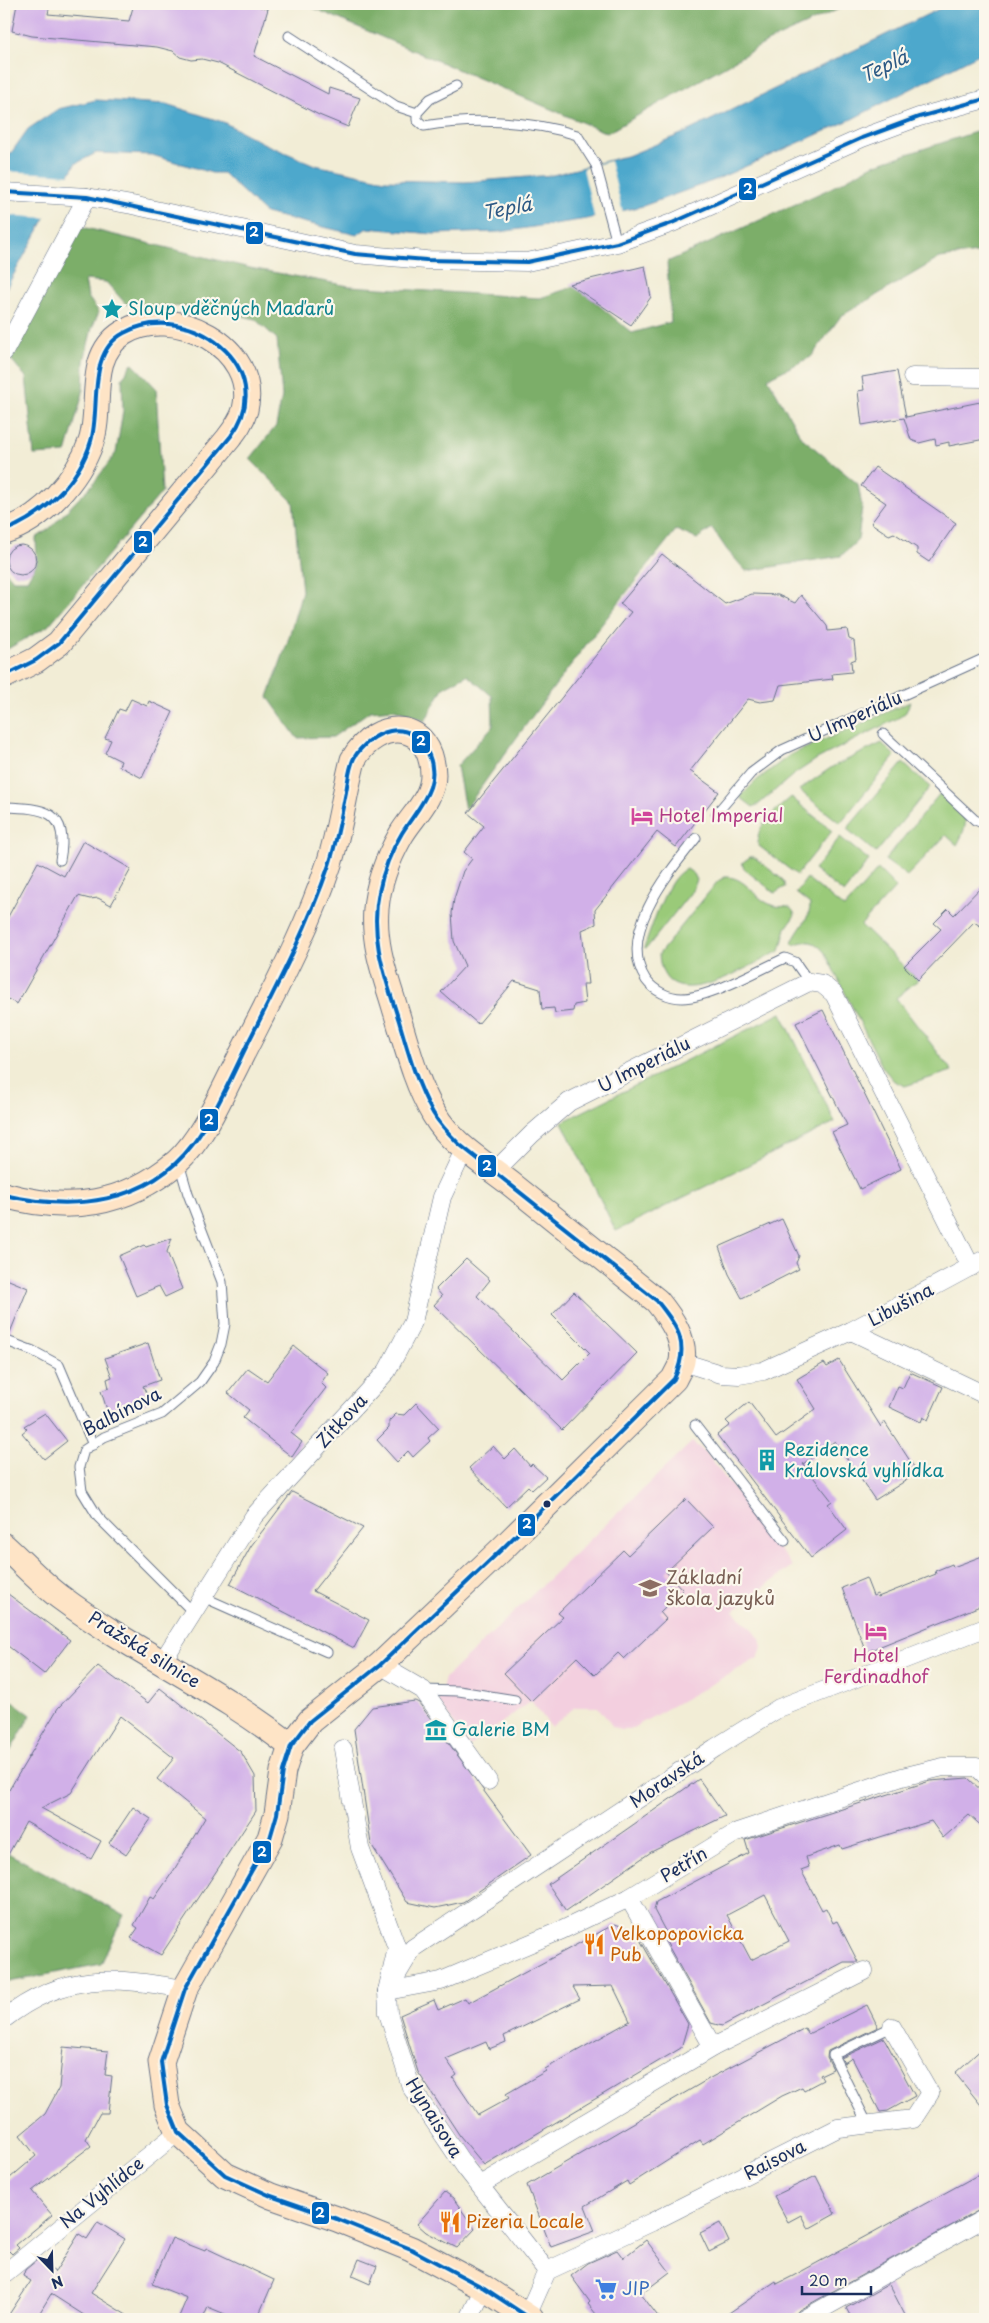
<svg xmlns="http://www.w3.org/2000/svg" width="989" height="2323" font-family="'Playpen Sans',sans-serif">
<rect width="100%" height="100%" fill="#fbf7ec"/>
<filter id="ink" filterUnits="userSpaceOnUse"><feTurbulence type="fractalNoise" baseFrequency=".02" numOctaves="2"/><feDisplacementMap in="SourceGraphic" scale="10" xChannelSelector="R" yChannelSelector="G"/><feConvolveMatrix kernelMatrix="1 2 1 2 8 2 1 2 1" color-interpolation-filters="sRGB"/></filter>
<filter id="wash" filterUnits="userSpaceOnUse"><feTurbulence type="fractalNoise" baseFrequency=".0096" numOctaves="4" result="noise"/><feDisplacementMap in="SourceGraphic" scale="20" xChannelSelector="R" yChannelSelector="G"/><feGaussianBlur stdDeviation="1.12" result="paint"/><feColorMatrix in="noise" values="0 0 0 0 0 0 0 0 0 0 0 0 0 0 0 0 0 1.4 0 .05"/><feComposite in="paint" operator="in"/></filter>
<g filter="url(#wash)">
<rect width="100%" height="100%" fill="#f2edd6"/>
<path fill="#f3cfdf" d="M692 1442 706 1453 792 1566 733 1611 752 1628 760 1639 762 1647 758 1658 629 1730H620L613 1727 598 1707H575L551 1727 531 1701 470 1746 439 1702 445 1678Z"/>
<g fill="#9aca79" stroke="#5a7c6c">
<path d="M910 702 906 712 900 717 817 759 793 775 759 804 753 807 740 797 757 780 790 755Z"/>
<path d="M882 743 895 756 840 823 799 790 832 767Z"/>
<path d="M903 763 930 787 876 853 847 829Z"/>
<path d="M941 792C963 814 974 814 957 845L946 835 907 876 885 860Z"/>
<path d="M791 797 832 831 797 875 759 846C752 826 779 809 791 797Z"/>
<path d="M840 837 869 860 844 893 814 870Z"/>
<path d="M750 857H754L783 880 785 887 775 893 744 869 742 863Z"/>
<path d="M687 869 694 874 697 880 692 891 646 949 644 948C651 930 667 874 687 869Z"/>
<path d="M878 869 896 887 861 925 918 980 896 998 952 1071 905 1086 894 1081 883 1068 825 953C816 941 807 939 794 945L792 943C797 929 811 919 810 904L796 893 807 878 844 908Z"/>
<path d="M725 877C746 876 754 899 772 905 782 909 790 902 795 915L786 928 780 951C748 965 663 1023 659 954L718 881Z"/>
<path d="M781 1013 835 1122 616 1231 562 1122Z"/>
</g>
<g fill="#7bae69" stroke="#4b6e64">
<path d="M304 4H850L769 41 607 133Z"/>
<path d="M985 129V252L940 258 841 316 811 357 768 378 801 437 858 484 862 507 858 540 841 556 746 571 727 550 712 528 697 539 676 530C603 621 532 714 465 810L457 766 493 726 492 696 467 675 443 688 425 721 394 709 370 711 333 737 297 738 268 697 287 644 302 591 293 502 250 459 276 426 282 396 277 339 255 319 210 308 126 304 106 282 85 280 88 297 99 312 92 328 84 361 83 393 66 453 34 455 26 377 9 357 78 226 250 268 349 286 540 298 576 286 632 333 671 322 667 262 829 189 873 165Z"/>
<path d="M132 363 156 388 162 492 48 626 4 651V569L13 580H27L37 563 36 538 49 529 93 484 116 453 123 411 122 379Z"/>
<path d="M4 1695 31 1715 4 1762Z"/>
<path d="M4 1851 124 1915 101 1964 4 1983Z"/>
</g>
<path fill="#4ea8cc" stroke="#346c95" d="M949 4H985V51L852 119 715 180 643 206 587 219 500 232 433 234 367 228 357 235 265 213 223 173H212L152 155 96 153 75 164 4 292V163L28 129 58 109 96 100 166 104 223 122 265 144 315 165 385 180 465 182 553 175 630 155 686 132Z"/>
<g fill="#f2edd6">
<path d="M610 161 623 213 595 220 583 168Z"/>
<path d="M4 171 71 175 48 218 4 215Z"/>
</g>
<g id="blocks">
<g fill="#d1b0e8" fill-rule="evenodd">
<path d="M17 4H50L48 14 129 21 134 4H250L268 9 254 56 328 94 329 88 360 98 348 127 319 115 218 63 202 59 191 60 180 57 173 51 157 47 32 36 12 31Z"/>
<path d="M645 266 651 297 631 325 569 284Z"/>
<path d="M897 371 906 417 985 401V439L949 446V442L936 445 935 439 919 443 911 440 904 418 862 425 858 391 864 390 862 377Z"/>
<path d="M875 467 956 523 929 562 917 554V548L894 533 889 535 871 523 886 503 861 486Z"/>
<circle cx="21" cy="560" r="15"/>
<path d="M662 554 725 604 752 594 778 595 795 603 801 595 827 626 828 631 847 629 849 639 854 641 856 659 851 661 852 672 832 674 833 679 780 685 775 700 760 702 748 699 690 771 719 792 676 847 657 832 595 910 596 924 582 930 588 984H583L585 1003 574 1005 573 1011 555 1013 554 1008 542 1009 540 989 514 981 478 1024 441 992 465 966 454 941 452 913 454 899 463 871 472 859 464 852 484 826 468 813 631 612 620 604Z"/>
<path d="M131 699 147 706 149 701 173 712 142 778 119 766 121 761 105 753 111 740 105 738 119 709 125 711Z"/>
<path d="M83 841 131 869 111 905 98 898 90 899 78 896 17 1004 4 997V924L38 862 64 876Z"/>
<path d="M985 883V929L974 922 918 980 904 966 941 929 934 923 948 909 954 915Z"/>
<path d="M823 1010 901 1169 860 1189 832 1132 847 1125 796 1023Z"/>
<path d="M782 1219 799 1256 796 1263 799 1269 742 1298 729 1274 719 1247Z"/>
<path d="M172 1238 167 1252 182 1289 165 1297 159 1286 136 1296 119 1256 144 1245 146 1247Z"/>
<path d="M466 1259 490 1280 477 1296 563 1380 590 1353 552 1315 574 1292 637 1353 562 1430 434 1305 442 1296 436 1289Z"/>
<path d="M4 1278 28 1288 9 1335 4 1334Z"/>
<path d="M148 1343 160 1380 143 1386 150 1402 109 1416 101 1391 109 1388 107 1379 112 1377 105 1358Z"/>
<path d="M294 1346 328 1373 321 1383 326 1388 291 1433 302 1442 292 1457 243 1418 249 1410 228 1393 248 1368 267 1381Z"/>
<path d="M839 1360 881 1427 884 1421 914 1467 909 1470 913 1476 875 1500 835 1441 803 1464 832 1501 828 1504 847 1530 811 1558 717 1435 730 1425 726 1421 749 1402 776 1438 816 1409 797 1379 824 1363 827 1367Z"/>
<path d="M910 1372 943 1387 928 1420 923 1417 921 1422 889 1407 898 1386 903 1388Z"/>
<path d="M416 1403 439 1428 428 1438 430 1441 413 1457 408 1451 397 1462 377 1440 389 1428V1421L396 1414 404 1415Z"/>
<path d="M45 1413 67 1441 44 1459 22 1433 27 1429 24 1426Z"/>
<path d="M493 1446 505 1459 515 1449 530 1466 532 1464 546 1477 532 1490 528 1486 506 1507 469 1468Z"/>
<path d="M292 1492 363 1528 313 1591 369 1620 354 1648 230 1584 251 1546Z"/>
<path d="M686 1499 713 1527 666 1572 683 1590 660 1612 666 1619 624 1659 618 1653 595 1675 577 1657 531 1701 504 1673 563 1617 558 1613 623 1550 628 1555Z"/>
<path d="M985 1555V1604L866 1652 842 1588 866 1578 873 1596 877 1594 878 1597 936 1574 935 1571 952 1564 953 1567Z"/>
<path d="M4 1591 70 1640 44 1674 4 1643Z"/>
<path d="M98 1666 148 1703 160 1688 241 1752 255 1776 256 1811 161 1955 131 1938 138 1928 134 1925 150 1897 154 1899 174 1870 205 1818 157 1779 174 1758 120 1716 71 1793 41 1808 101 1841 91 1859 26 1822 4 1862V1787L9 1790 58 1708Z"/>
<path d="M415 1701 419 1703 531 1855 463 1902 435 1908 407 1902 371 1844 354 1729 372 1707Z"/>
<path d="M968 1778 985 1794V1829L969 1815 943 1838 931 1821 842 1849 840 1845 806 1857 809 1867 801 1870 822 1910 826 1908 833 1923 837 1921 858 1962H844L722 2026 711 2023 665 1940 671 1942 654 1910 656 1902 749 1853 745 1840 930 1781ZM765 1895 789 1941 751 1960 727 1915Z"/>
<path d="M699 1779 725 1816 651 1852 566 1911 548 1884Z"/>
<path d="M133 1807 151 1819 126 1855 109 1843Z"/>
<path d="M615 1924 635 1931 688 2024 681 2048 484 2165 460 2136 418 2072 400 2015 434 2000 438 2010 465 1998 468 2003ZM613 1986 630 2021 545 2069 546 2071 506 2094 509 2098 478 2115 453 2078 457 2075 446 2059 486 2042 489 2049 506 2042 504 2036 580 1999 573 1987Z"/>
<path d="M867 2005 878 2027 828 2051 827 2057 833 2069 820 2075 823 2080 804 2090 802 2087 782 2096 703 2144 700 2140 629 2185 627 2181 585 2206 595 2231 551 2247 527 2185 712 2077 805 2028 808 2034Z"/>
<path d="M884 2038 915 2096 888 2111 880 2112 852 2058 844 2063 841 2058Z"/>
<path d="M985 2046V2110L955 2073Z"/>
<path d="M63 2047 108 2051 105 2075 112 2076 108 2113H100L86 2139 91 2146 32 2191 52 2215 16 2245 19 2248 12 2254 9 2251 4 2255V2183L36 2156 20 2135 45 2114 59 2088Z"/>
<path d="M985 2171V2207L799 2310 794 2316 788 2319H720L776 2281 777 2284 793 2276Z"/>
<path d="M816 2176 835 2214 808 2229 801 2215 788 2222 774 2196Z"/>
<path d="M445 2192 453 2198 475 2229 457 2248 426 2232 417 2224Z"/>
<path d="M98 2222 125 2239 91 2293 133 2319H90L51 2294 36 2319H6L31 2281 23 2276 25 2270 37 2260 55 2272 79 2234 87 2239Z"/>
<path d="M720 2223 729 2242 709 2252 700 2233Z"/>
<path d="M172 2238 205 2251 206 2248 274 2280 257 2319H237L208 2307 203 2319H178L187 2298 152 2284Z"/>
<path d="M646 2240 670 2272 641 2294 660 2319H600L588 2304 590 2302 571 2276 588 2263 617 2250 623 2258Z"/>
<path d="M359 2259 377 2266 370 2284 352 2276Z"/>
<path d="M889 2284 907 2319H852L846 2308Z"/>
</g>
</g>
</g>
<g filter="url(#ink)">
<use href="#blocks" fill-opacity="0" stroke="#667288" stroke-width="1"/>
<g fill="none" stroke-linecap="round" stroke-linejoin="round">
<g stroke="#667288" stroke-width="11">
<g id="lane">
<path d="M289 36 396 106 417 113"/>
<path d="M456 86 430 99 417 113V120L424 126C473 118 529 120 577 135L596 165 617 243"/>
<path d="M883 734 975 820 985 824"/>
<path d="M4 807C44 808 70 810 60 860"/>
<path d="M716 814 751 773 782 750 985 658"/>
<path d="M696 838C669 872 616 935 646 980 654 991 669 998 682 998 709 998 759 970 785 958L795 962 809 982"/>
<path d="M179 1163 188 1194 222 1282 225 1324 221 1344 214 1362 200 1382 162 1414 104 1437 84 1450 79 1467 82 1491 98 1517 194 1613"/>
<path d="M4 1340 33 1351 59 1365 93 1445"/>
<path d="M695 1425 785 1541"/>
<path d="M203 1597 327 1652"/>
<path d="M423 1690 459 1691 515 1700"/>
<path d="M868 2125 833 2055 892 2027"/>
</g>
</g>
<g stroke="#667288" stroke-width="19">
<g id="street">
<path d="M4 192 87 197 132 205 355 254 426 260 527 262 617 243 672 223 862 138 919 117 985 99"/>
<path d="M4 352 87 197"/>
<path d="M912 377 985 378"/>
<path d="M495 1171 532 1134 569 1102 809 982 822 984 834 994 971 1267"/>
<path d="M851 1331 985 1395"/>
<path d="M682 1362 721 1374 739 1375 763 1371 851 1331 985 1259"/>
<path d="M162 1662 254 1516 387 1371 413 1322 442 1197 464 1150"/>
<path d="M380 1665 423 1690 488 1781"/>
<path d="M343 1749 360 1848 397 1948 387 1991 388 2013 411 2087 465 2167 547 2271"/>
<path d="M629 1898 713 2047"/>
<path d="M387 1991 413 1948 715 1748 779 1708 985 1628"/>
<path d="M387 1991 441 1981 562 1930 629 1898 737 1832 902 1777 943 1767H977L985 1775"/>
<path d="M4 2019C65 1971 113 1977 185 1989"/>
<path d="M480 2185 713 2047 864 1971"/>
<path d="M547 2271 652 2222 838 2128 913 2119 930 2093 892 2027"/>
<path d="M4 2274 178 2132"/>
<path d="M527 2316 547 2271"/>
<path d="M469 2319 484 2288"/>
<path d="M804 2319 985 2218"/>
</g>
</g>
<g stroke="#667288" stroke-width="27">
<g id="secondary">
<path d="M4 531C42 520 78 479 91 442 103 406 85 357 123 333 172 302 260 347 245 410 242 421 235 430 228 439L59 643 36 660 4 676"/>
<path d="M4 1195C68 1213 125 1206 177 1162 202 1140 221 1095 236 1066 269 1000 306 934 329 864 340 830 344 794 353 760 378 716 432 720 433 775 433 799 412 816 401 835 388 858 378 883 376 909 373 944 385 975 395 1008 406 1043 415 1082 434 1114 452 1145 483 1162 511 1184 560 1223 608 1262 657 1301 670 1317 686 1339 682 1361 681 1367 676 1374 674 1379L502 1549 380 1665 310 1721 291 1746 283 1771 277 1814 270 1838 185 1989 161 2062 167 2105 178 2132 225 2175 271 2196 337 2219 411 2249 484 2288 531 2319"/>
<path d="M4 1546C22 1562 40 1582 60 1597 134 1652 219 1689 291 1746"/>
</g>
</g>
<use href="#lane" stroke="#fff" stroke-width="9"/>
<use href="#street" stroke="#fff" stroke-width="18"/>
<use href="#secondary" stroke="#fee4c6" stroke-width="25"/>
<g stroke="#fbf7ec" stroke-width="8">
<g id="bus-1">
<path d="M4 192 87 197 355 254 426 260 527 262 617 243 672 223 862 138 919 117 985 99"/>
<path d="M4 531C43 516 79 482 91 441 101 407 86 353 124 333 188 298 282 368 231 436L59 643 36 660 4 676"/>
<path d="M4 1195C72 1211 147 1205 193 1144 218 1111 234 1070 253 1033 281 978 309 923 329 865 337 841 341 816 346 792 348 781 349 768 354 758 361 746 375 734 390 731 406 728 420 736 427 751 444 784 418 807 402 833 391 851 383 871 379 892 369 937 386 979 399 1021 408 1052 417 1085 433 1113 440 1125 449 1134 459 1144L657 1301C679 1328 690 1345 674 1379L502 1549 380 1665 310 1721 291 1746 283 1771 277 1814 270 1838 185 1989 161 2062 167 2105 178 2132 225 2175 271 2196 337 2219 411 2249 484 2288 531 2319"/>
</g>
</g>
<use href="#bus-1" stroke="#0065bd" stroke-width="4"/>
</g>
</g>
<defs>
<g id="sight-bare" transform="scale(1.725)"><path d="M0-6L1.8-2.2L6-1.7L2.9 1.2L3.7 5.4L0 3.3L-3.7 5.4L-2.9 1.2L-6-1.7L-1.8-2.2Z" fill="#0f9aa8" stroke="#fbf7ec" stroke-width="2.5" paint-order="stroke"/></g>
<g id="hotel-bare" transform="scale(1.725)"><path d="M-6-4.5h1.5V1H6V5H4.5V3h-9V5H-6ZM-4 0a1.8 1.8 0 1 1 3.6 0ZM.5 0V-2.5h3Q6-2.5 6 0Z" fill="#d1479c" stroke="#fbf7ec" stroke-width="2.5" paint-order="stroke"/></g>
<g id="building-bare" transform="scale(1.725)"><path d="M-4-6H4V6H1V3H-1V6H-4ZM-2.5-4.3h1.7v1.8h-1.7ZM.8-4.3h1.7v1.8H.8ZM-2.5-1h1.7V.8h-1.7ZM.8-1h1.7V.8H.8Z" fill="#0f9aa8" stroke="#fbf7ec" stroke-width="2.5" paint-order="stroke"/></g>
<g id="school-bare" transform="scale(1.725)"><path d="M0-5L7-2L0 1L-7-2ZM-4 1L0 2.5L4 1V4Q0 6-4 4Z" fill="#8d6e63" stroke="#fbf7ec" stroke-width="2.5" paint-order="stroke"/></g>
<g id="museum-bare" transform="scale(1.725)"><path d="M0-6L6-3V-2H-6V-3ZM-5-1h2V3h-2ZM-1-1h2V3h-2ZM3-1h2V3H3ZM-6 4H6V6H-6Z" fill="#0f9aa8" stroke="#fbf7ec" stroke-width="2.5" paint-order="stroke"/></g>
<g id="restaurant-bare" transform="scale(1.725)"><path d="M-5-6h1v4h1v-4h1v4h1v-4h1v5L-1.5 .5V6h-2V.5L-5-1ZM5-6V6H3V1.5H1.5Q1.5-4 5-6Z" fill="#e8710a" stroke="#fbf7ec" stroke-width="2.5" paint-order="stroke"/></g>
<g id="supermarket-bare" transform="scale(1.725)"><path d="M-6-5.5h2.5l.6 2H6L4.5 2H-2.5L-4.4-4H-6ZM-1.5 3.2a1.3 1.3 0 1 0 .1 0ZM3 3.2a1.3 1.3 0 1 0 .1 0Z" fill="#3f7fe0" stroke="#fbf7ec" stroke-width="2.5" paint-order="stroke"/></g>
</defs>
<g fill-rule="evenodd">
<use href="#sight-bare" x="112" y="309"/>
<use href="#hotel-bare" x="642" y="816"/>
<use href="#building-bare" x="767" y="1460"/>
<use href="#school-bare" x="650" y="1588"/>
<use href="#hotel-bare" x="876" y="1631"/>
<use href="#museum-bare" x="436" y="1730"/>
<use href="#restaurant-bare" x="594" y="1944"/>
<use href="#restaurant-bare" x="450" y="2222"/>
<use href="#supermarket-bare" x="606" y="2289"/>
</g>
<circle fill="#1b2f5e" stroke="#fbf7ec" stroke-width="2" cx="547" cy="1504" r="4.5"/>
<g text-anchor="middle" stroke-width="4.5" stroke-linejoin="round" paint-order="stroke">
<g font-size="18" fill="#0d838f" stroke="#fbf7ec" text-anchor="start">
<text x="128" y="315">Sloup vděčných Maďarů</text>
<text x="784" y="1456">Rezidence<tspan x="784" dy="21">Královská vyhlídka</tspan></text>
<text x="452" y="1736">Galerie BM</text>
</g>
<g font-size="18" fill="#1b2f5e" stroke="#fbf7ec">
<text transform="translate(855 717) rotate(-24)" y="6">U Imperiálu</text>
<text transform="translate(644 1065) rotate(-27)" y="6">U Imperiálu</text>
<text transform="translate(901 1305) rotate(-28)" y="6">Libušina</text>
<text transform="translate(122 1412) rotate(-27)" y="6">Balbínova</text>
<text transform="translate(342 1421) rotate(-47)" y="6">Zítkova</text>
<text transform="translate(144 1650) rotate(32)" y="6">Pražská silnice</text>
<text transform="translate(667 1780) rotate(-34)" y="6">Moravská</text>
<text transform="translate(684 1865) rotate(-31)" y="6">Petřín</text>
<text transform="translate(434 2118) rotate(58)" y="6">Hynaisova</text>
<text transform="translate(775 2160) rotate(-27)" y="6">Raisova</text>
<text transform="translate(102 2193) rotate(-39)" y="6">Na Vyhlídce</text>
</g>
<g font-size="18" fill="#b23c85" stroke="#fbf7ec" text-anchor="start">
<text x="659" y="822">Hotel Imperial</text>
<text x="876" y="1662" text-anchor="middle">Hotel<tspan x="876" dy="21">Ferdinadhof</tspan></text>
</g>
<g font-size="18" fill="#785e54" stroke="#fbf7ec" text-anchor="start">
<text x="666" y="1584">Základní<tspan x="666" dy="21">škola jazyků</tspan></text>
</g>
<g font-size="18" fill="#c56008" stroke="#fbf7ec" text-anchor="start">
<text x="610" y="1940">Velkopopovicka<tspan x="610" dy="21">Pub</tspan></text>
<text x="466" y="2228">Pizeria Locale</text>
</g>
<g font-size="18" fill="#366cbe" stroke="#fbf7ec" text-anchor="start">
<text x="622" y="2295">JIP</text>
</g>
<g font-size="19" font-style="italic" fill="#2d5984" stroke="#fbf7ec">
<text transform="translate(884 66) rotate(-25)" y="7">Teplá</text>
<text transform="translate(507 208) rotate(-11)" y="7">Teplá</text>
</g>
</g>
<g stroke="#fbf7ec" stroke-width="2">
<rect x="738" y="177" width="19" height="24" rx="5" fill="#0065bd"/>
<rect x="245" y="221" width="19" height="24" rx="5" fill="#0065bd"/>
<rect x="133" y="530" width="20" height="24" rx="5" fill="#0065bd"/>
<rect x="411" y="730" width="20" height="24" rx="5" fill="#0065bd"/>
<rect x="199" y="1108" width="20" height="24" rx="5" fill="#0065bd"/>
<rect x="477" y="1154" width="20" height="24" rx="5" fill="#0065bd"/>
<rect x="517" y="1513" width="19" height="24" rx="5" fill="#0065bd"/>
<rect x="252" y="1840" width="20" height="24" rx="5" fill="#0065bd"/>
<rect x="311" y="2201" width="19" height="24" rx="5" fill="#0065bd"/>
</g>
<g font-size="14" text-anchor="middle" font-weight="bold" fill="#fff">
<text x="748" y="194">2</text>
<text x="254" y="237">2</text>
<text x="143" y="547">2</text>
<text x="421" y="746">2</text>
<text x="209" y="1125">2</text>
<text x="487" y="1171">2</text>
<text x="527" y="1529">2</text>
<text x="262" y="1857">2</text>
<text x="320" y="2218">2</text>
</g>
<rect width="989" height="2323" fill="none" stroke="#fbf7ec" stroke-width="20"/>
<g transform="translate(52 2270) rotate(157)" stroke="#fbf7ec" stroke-width="4" paint-order="stroke">
<path d="M0-4L9 19L0 12L-9 19Z" fill="#1b2f5e"/>
<text y="-8" font-size="14" font-weight="bold" text-anchor="middle" fill="#1b2f5e">N</text>
</g>
<path d="M802 2286v8h69v-8" fill="none" stroke="#1b2f5e" stroke-width="2.5"/>
<text x="809" y="2286" font-size="15" fill="#1b2f5e" stroke="#fbf7ec" stroke-width="4" paint-order="stroke">20 m</text>
</svg>
